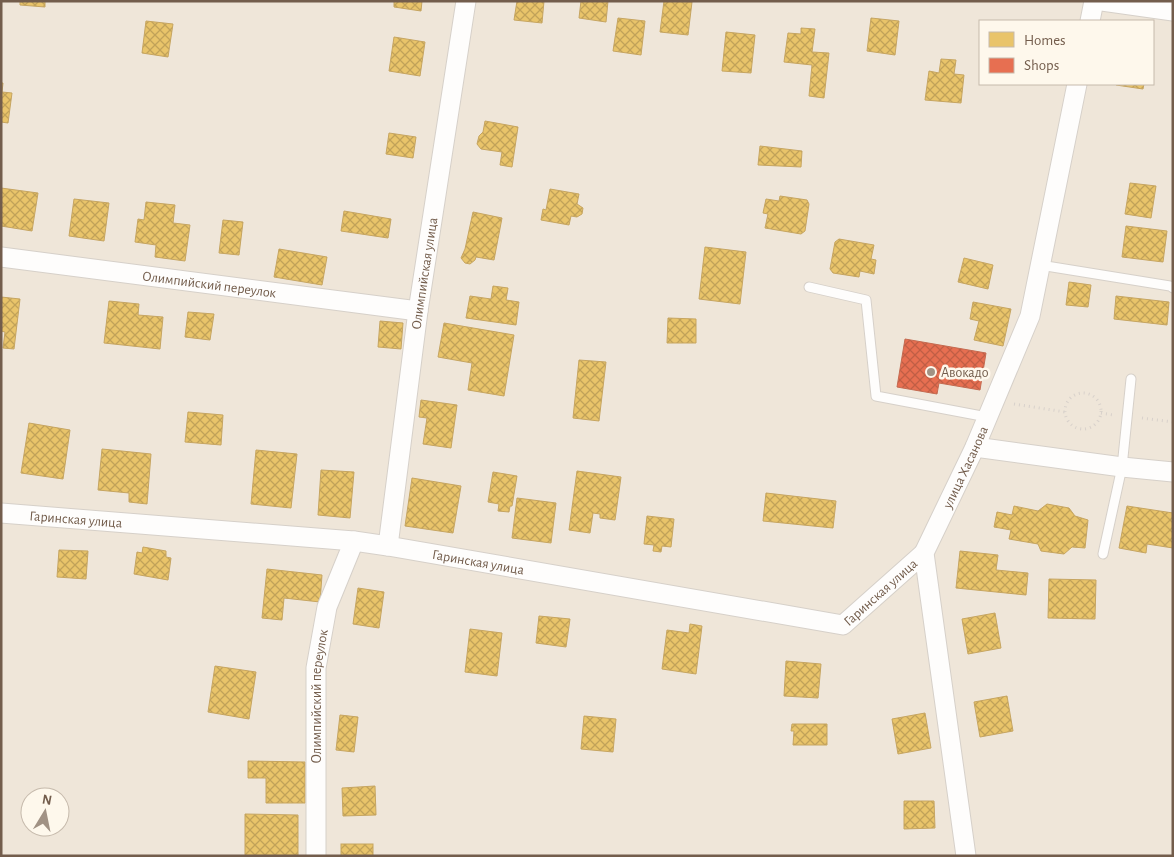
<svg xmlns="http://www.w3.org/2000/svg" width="1174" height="857" font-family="'Alegreya Sans',sans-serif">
<defs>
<pattern id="homes-cross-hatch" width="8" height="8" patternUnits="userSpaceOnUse" patternTransform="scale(1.25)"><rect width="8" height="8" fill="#e9c46a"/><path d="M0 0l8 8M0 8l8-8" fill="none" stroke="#c1a259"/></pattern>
<pattern id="shops-cross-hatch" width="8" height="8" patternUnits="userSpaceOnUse" patternTransform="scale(1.25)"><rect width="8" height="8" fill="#e76f51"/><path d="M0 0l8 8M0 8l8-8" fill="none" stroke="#c05e45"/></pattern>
</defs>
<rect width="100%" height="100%" fill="#f6f3eb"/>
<path fill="#efe6d9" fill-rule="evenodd" d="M1 1H1173V856H1ZM980 21H1153V84H980ZM30 797H60V827H30Z"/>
<g fill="url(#homes-cross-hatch)" stroke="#c6a561">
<path d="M20 1H45V7L20 5Z"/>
<path d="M394 1H422L421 11 394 7Z"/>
<path d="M517 1H544L542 23 514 20Z"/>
<path d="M581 1H608L606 22 579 18Z"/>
<path d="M664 1 692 2 688 35 660 32Z"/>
<path d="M618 18 645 21 641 55 613 51Z"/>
<path d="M871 18 899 21 895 55 867 51Z"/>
<path d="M146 21 173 24 168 57 142 53Z"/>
<path d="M801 28 815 29 812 52 829 53 824 98 809 96 812 65 784 62 788 33 801 34Z"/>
<path d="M726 32 755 35 751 73 722 71Z"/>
<path d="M394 37 425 42 420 76 389 71Z"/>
<path d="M941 59 956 60 954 74 964 75 961 103 925 100 929 71 939 73Z"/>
<path d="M1 83H3L2 92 12 93 8 123 1 122Z"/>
<path d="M1116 84H1144L1143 89 1116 85Z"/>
<path d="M485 121 518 127 512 167 500 165 502 152 481 149 477 144 479 136 483 132Z"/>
<path d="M389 133 416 137 413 158 386 154Z"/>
<path d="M760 146 802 151 801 167 758 165Z"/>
<path d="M1130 183 1156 186 1151 218 1125 214Z"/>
<path d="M1 188 38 193 32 231 1 226Z"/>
<path d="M550 189 579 194 577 204 583 208 582 214 577 217 571 216 569 225 541 220 543 209 546 210Z"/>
<path d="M780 196 807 200 809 204 805 231 801 234 765 228 768 214 763 213 766 199 779 201Z"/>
<path d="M74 199 109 203 104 241 69 236Z"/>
<path d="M146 202 175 205 173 223 190 225 185 261 155 257 156 245 135 242 138 219 144 220Z"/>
<path d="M344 211 391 219 388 238 341 231Z"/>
<path d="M473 212 502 218 494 260 476 257 475 260 470 264 465 263 461 258 465 249Z"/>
<path d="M223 220 243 222 239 255 219 253Z"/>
<path d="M1126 226 1167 231 1163 262 1122 257Z"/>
<path d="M839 239 874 245 871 259 876 260 874 274 860 271 859 277 833 273 830 269 835 242Z"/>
<path d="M705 247 746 252 740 304 699 299Z"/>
<path d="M279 249 327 257 322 285 274 277Z"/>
<path d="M964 258 993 265 988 289 958 282Z"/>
<path d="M1069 282 1091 285 1088 307 1066 305Z"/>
<path d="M493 286 508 288 506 300 519 302 516 325 466 318 470 296 491 299Z"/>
<path d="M1116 296 1169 302 1167 325 1114 319Z"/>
<path d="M1 297 20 299 14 349 3 348 5 332 1 331Z"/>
<path d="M109 301 139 304 138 315 163 317 160 349 104 343Z"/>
<path d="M973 302 1011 309 1003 346 974 340 979 321 970 319Z"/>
<path d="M188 312 214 314 210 340 185 337Z"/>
<path d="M668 318 696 319V343H667Z"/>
<path d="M380 321 403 323 401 349 378 347Z"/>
<path d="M444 323 514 335 504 396 468 390 472 363 438 357Z"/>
<path d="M579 360 606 362 599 421 573 418Z"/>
<path d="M421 400 457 405 451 448 423 444 427 418 419 417Z"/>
<path d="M188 412 223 415 221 445 185 442Z"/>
<path d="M29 423 70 430 63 479 21 473Z"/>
<path d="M102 449 151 454 147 504 129 502V493L98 490Z"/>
<path d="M256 450 297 454 291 508 251 504Z"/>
<path d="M321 470 354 472 350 518 318 515Z"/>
<path d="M577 471 621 477 615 520 600 518V514L593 513 590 533 569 530Z"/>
<path d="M493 472 517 476 512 506H510L509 512 498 511 499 504 488 502Z"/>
<path d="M412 478 461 486 453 533 405 526Z"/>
<path d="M766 493 836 501 833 528 763 521Z"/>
<path d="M517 498 556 503 551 543 512 538Z"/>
<path d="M1047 504 1069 508 1075 516 1088 520 1085 548 1072 547 1064 554 1041 551 1038 544 1009 539 1011 530 994 527 997 512 1012 515 1014 506 1038 511Z"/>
<path d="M1127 506 1173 513V548L1147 544 1146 553 1119 548Z"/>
<path d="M647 516 674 519 671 547 662 546 661 552 653 551 654 545 644 544Z"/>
<path d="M143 547 166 551V557L171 558 168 580 134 574 137 552 142 553Z"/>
<path d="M59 550 88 551 86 579 57 577Z"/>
<path d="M960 551 998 555 996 570 1028 573 1026 595 956 588Z"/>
<path d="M267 569 322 575 320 602 284 598 282 620 262 618Z"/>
<path d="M1049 579 1096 580 1095 619 1048 618Z"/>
<path d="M358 588 384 592 379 628 353 624Z"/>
<path d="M995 613 1001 648 968 654 962 619Z"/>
<path d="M539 616 570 619 566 647 536 643Z"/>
<path d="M690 624 702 626 696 674 662 669 667 630 689 633Z"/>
<path d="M470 629 502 633 497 676 465 672Z"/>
<path d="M786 661 821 664 818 698 784 696Z"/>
<path d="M215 666 256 672 249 719 208 712Z"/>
<path d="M1007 696 1013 731 980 737 974 702Z"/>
<path d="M925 713 931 748 898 754 892 719Z"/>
<path d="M340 715 358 717 354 752 336 750Z"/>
<path d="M584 716 616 719 613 752 581 749Z"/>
<path d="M792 724H827V745H793L794 731H791Z"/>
<path d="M248 761 305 762V803H266V778H248Z"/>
<path d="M375 786 376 815 343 816 342 788Z"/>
<path d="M904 801H934L935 828 904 829Z"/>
<path d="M245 814 298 815V856H245Z"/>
<rect x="341" y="844" width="32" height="12"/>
</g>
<path fill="url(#shops-cross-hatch)" stroke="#c46a50" d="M905 339 986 353 980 390 939 383 937 394 897 387Z"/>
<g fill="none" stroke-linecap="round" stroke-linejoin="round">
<g stroke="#d6d0c9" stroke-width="11">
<g id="lane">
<path d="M1040 265 1170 286 1173 288"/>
<path d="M809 287 866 300 876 396 987 417"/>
<path d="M1103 554 1122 467 1131 379"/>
</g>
</g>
<g stroke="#d6d0c9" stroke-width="21">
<g id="street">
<path d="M1102 1 1173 11"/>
<path d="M1090 21 1094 1"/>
<path id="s1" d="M1 257 418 311"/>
<path d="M975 447 1122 467 1173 472"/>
<path id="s2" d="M1 513 354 541 388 546 843 625 924 553"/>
<path id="s3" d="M388 546 418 311 466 1"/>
<path id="s4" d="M316 856V668L327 607 354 541"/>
<path id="s5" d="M966 856 924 553 975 447 1030 316 1077 84"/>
</g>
</g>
<g stroke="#d8d1cb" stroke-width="3" stroke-dasharray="1 4" stroke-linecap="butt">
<circle cx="1083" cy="411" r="18"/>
<path d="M1014 404 1065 412"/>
<path d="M1101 413 1113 415"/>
<path d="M1142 418 1173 422"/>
</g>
<use href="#lane" stroke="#fefdfc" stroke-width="9"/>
<use href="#street" stroke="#fefdfc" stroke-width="19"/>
</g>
<circle fill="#a19284" stroke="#fef8ec" stroke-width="2" cx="931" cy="372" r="5"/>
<g text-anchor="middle" stroke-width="5" stroke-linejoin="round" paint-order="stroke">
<g font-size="14" fill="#735d4c" stroke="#fef8ec">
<text dy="5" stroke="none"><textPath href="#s3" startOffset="275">Олимпийская улица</textPath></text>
<text dy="5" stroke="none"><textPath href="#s1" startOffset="210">Олимпийский переулок</textPath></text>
<text dy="5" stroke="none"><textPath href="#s5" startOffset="401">улица Хасанова</textPath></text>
<text dy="5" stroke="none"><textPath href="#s2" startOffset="75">Гаринская улица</textPath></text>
<text dy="5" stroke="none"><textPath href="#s2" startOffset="480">Гаринская улица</textPath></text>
<text dy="5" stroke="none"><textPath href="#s2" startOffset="900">Гаринская улица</textPath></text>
<text dy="5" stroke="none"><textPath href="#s4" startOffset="160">Олимпийский переулок</textPath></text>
</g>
<g font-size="14" fill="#735d4c" stroke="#fef8ec" text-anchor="start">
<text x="941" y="377">Авокадо</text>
</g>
</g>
<rect width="1174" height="857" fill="none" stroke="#735d4c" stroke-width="5"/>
<rect x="979" y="20" width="175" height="65" fill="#fef8ec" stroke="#c6baac"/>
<rect x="989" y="32" width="25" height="15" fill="#e9c46a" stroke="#c6baac"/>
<text x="1024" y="45" font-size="15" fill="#735d4c">Homes</text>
<rect x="989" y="58" width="25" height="15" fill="#e76f51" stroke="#c6baac"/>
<text x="1024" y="70" font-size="15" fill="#735d4c">Shops</text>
<g transform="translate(45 812) rotate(10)"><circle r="24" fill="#fef8ec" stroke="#c6baac"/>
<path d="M0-4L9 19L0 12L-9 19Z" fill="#a19284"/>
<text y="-8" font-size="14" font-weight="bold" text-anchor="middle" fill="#735d4c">N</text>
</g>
</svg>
